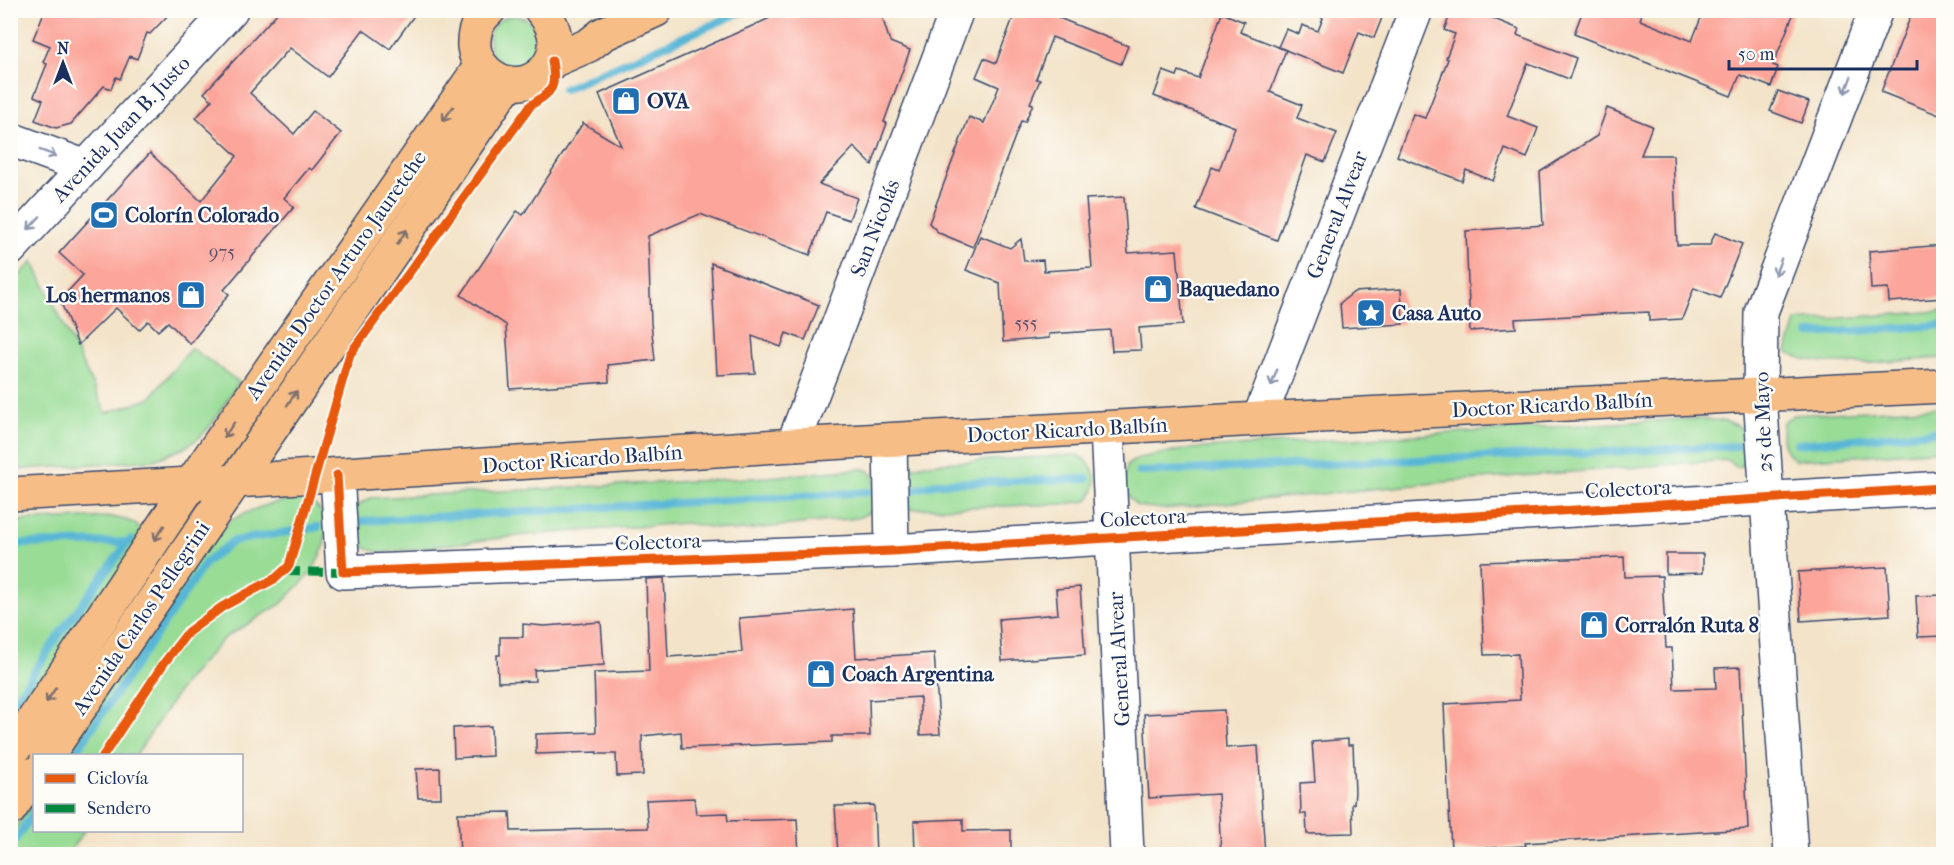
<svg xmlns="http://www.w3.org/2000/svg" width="1954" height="865" font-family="'IM FELL French Canon',serif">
<rect width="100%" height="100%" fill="#fdfcf7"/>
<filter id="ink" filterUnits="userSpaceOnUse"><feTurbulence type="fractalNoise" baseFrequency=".0167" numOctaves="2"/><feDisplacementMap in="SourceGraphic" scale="12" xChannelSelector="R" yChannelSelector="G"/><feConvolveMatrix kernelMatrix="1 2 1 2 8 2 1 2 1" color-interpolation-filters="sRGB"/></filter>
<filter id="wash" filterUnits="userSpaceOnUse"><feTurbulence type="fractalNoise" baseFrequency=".008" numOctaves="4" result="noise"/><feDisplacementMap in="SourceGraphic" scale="24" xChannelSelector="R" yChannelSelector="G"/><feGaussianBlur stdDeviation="1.35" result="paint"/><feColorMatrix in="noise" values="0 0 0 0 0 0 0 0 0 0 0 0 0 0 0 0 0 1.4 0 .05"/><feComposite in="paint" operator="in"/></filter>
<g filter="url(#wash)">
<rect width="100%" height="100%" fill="#f3e3c8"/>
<g fill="#98dc95" stroke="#5a867a" stroke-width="1.5">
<circle cx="514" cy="41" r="25"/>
<path d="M33 261 106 413 149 399 191 348 239 382 211 425 199 438 184 448 154 460 11 470V285Z"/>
<path d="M1943 311V358C1906 360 1817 372 1787 352L1796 321Z"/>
<path d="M1943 407V450L1795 460C1781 450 1781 439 1783 422L1794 415Z"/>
<path d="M1682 419C1714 419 1766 417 1744 465L1736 467 1727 460 1456 481 1163 509 1137 506 1124 492V477L1127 465 1139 458 1188 449Z"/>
<path d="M1077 455C1096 464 1102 484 1087 501L1063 504 909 509 903 503V474L911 468 925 464Z"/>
<path d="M860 469 868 470 874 475 875 503 872 511 858 518 734 531 686 523 526 535 380 553 356 544 350 515 358 505 371 498 768 477Z"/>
<path d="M298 499 314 504 324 515 326 532 324 547 312 572 281 604 224 638 184 683 136 755 63 756 212 534C238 513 265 503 298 499Z"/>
<path d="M112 517C129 521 139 520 143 539L11 738V521Z"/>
<path d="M34 799V830L84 831 68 854H11L10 836Z"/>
</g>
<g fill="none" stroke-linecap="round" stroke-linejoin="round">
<g stroke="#57b6d6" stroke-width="8">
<path d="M564 89 746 10"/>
<path d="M1809 334 1944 325"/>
<path d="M1797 444 1944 431"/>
<path d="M1139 472 1737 446"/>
<path d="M909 491 938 483 1087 479"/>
<path d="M363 521 870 492"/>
<path d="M10 544 128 542 131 540"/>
<path d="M10 708 61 632 128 542"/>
<path d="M73 756 206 562 233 541 318 527"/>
<path d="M10 848 34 812"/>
</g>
</g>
<g id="blocks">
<g fill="#fca59a">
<path d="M45 10H173L150 34 147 33 137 59 130 56 120 79 116 77 111 89 104 86 71 124 56 128 35 120 43 100 34 96 47 64 43 62 50 46 33 39Z"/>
<path d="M280 10H418L390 49 363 30 328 77 290 48 250 93 294 134 313 111 341 133 312 170 309 168 284 198 294 207 224 290 229 294 190 344 168 322 158 331 148 321 139 330 116 308 78 345 60 300 83 275 59 253 150 153 201 201 237 156 196 118 212 100 204 93Z"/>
<path d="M788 10H880L890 42 910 50 884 122 887 123 872 165 854 147 819 184 857 198 849 220 826 212 810 255 700 214 648 236 651 323 655 360 608 365 609 382 510 389 506 325 461 295 517 211 523 215 583 123 621 146 599 94Z"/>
<path d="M1016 10H1062L1059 18 1128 46 1121 64 1052 37 1036 79 1040 80 1030 103 1033 104 1025 122 1021 121 973 247 939 233 929 223 969 117 984 123 999 87 976 77 984 58 996 63Z"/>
<path d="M1308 10H1385L1374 38 1359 32 1343 73 1278 47 1286 29 1299 34 1302 25 1318 31 1323 18Z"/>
<path d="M1452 10H1472L1519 29 1517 35 1576 58 1569 79 1528 63 1507 116 1538 128 1527 158 1505 149 1493 181 1466 170 1462 181 1397 156 1413 114 1425 118 1448 59 1446 58 1455 34 1444 30Z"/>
<path d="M1583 10H1643L1640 20 1692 41 1704 10H1795L1773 65 1778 67 1771 87 1740 75 1731 96 1574 34Z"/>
<path d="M1913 10H1930L1944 16V117L1881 92Z"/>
<path d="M1222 13 1244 22 1240 32 1286 50 1270 92 1302 105 1297 118 1337 133 1325 162 1307 155 1277 240 1196 209 1212 167 1219 170 1235 127 1154 96 1163 71 1177 76 1179 71 1198 78Z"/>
<path d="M1778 91 1809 102 1801 123 1770 111Z"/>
<path d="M1607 108 1652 126 1641 155H1673L1677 245H1710L1715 233 1742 244 1720 298 1694 288 1682 319 1649 321V312L1605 314 1515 319 1516 328 1470 331 1466 231 1543 225 1540 172 1597 136Z"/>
<path d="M1124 197 1128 253 1177 250 1183 325 1139 328 1141 350 1112 351 1110 330 1049 334V338L1003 342 1000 283 966 270 980 236 1010 248 1021 239 1024 261 1043 260 1044 271 1092 268 1086 199Z"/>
<path d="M1944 245V298L1889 302 1888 288 1871 289 1869 251Z"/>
<path d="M711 263 819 305 805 340 786 333 781 347 752 336 755 373 717 375Z"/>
<path d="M1401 289 1403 324 1342 328 1340 303 1354 292Z"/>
<path d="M1666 554H1703V573L1666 574Z"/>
<path d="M1624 557 1625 577 1662 576 1666 648H1672L1674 689 1716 688 1715 668 1740 667 1748 829 1525 843 1526 846 1451 850 1444 704 1520 700 1518 654 1484 655 1480 562Z"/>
<path d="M1887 567 1890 615 1801 621 1798 572Z"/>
<path d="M664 578 668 657 742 652 739 618 853 609 856 658 934 653 940 734 920 735V697L869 700 870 736H832V742L682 748 681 732 642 736 643 775 617 776 616 754H597V752L536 754V734L596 732 594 673 649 671 646 579Z"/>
<path d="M1080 587 1085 655 1002 661 999 619 1058 614 1056 589Z"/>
<path d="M1944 595V636L1918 637 1916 596Z"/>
<path d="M601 622 604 665 534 670 535 681 498 682 497 655H500V637H523V624L544 626Z"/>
<path d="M1224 710 1226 748 1258 746 1265 855H1221L1218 794 1149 798 1144 714Z"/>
<path d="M491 726 492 756 454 758 453 728Z"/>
<path d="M1348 739V745H1353L1355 792 1354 804H1352L1353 833 1307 834 1306 814H1301L1300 783 1315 782 1312 742Z"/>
<path d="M440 768 441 798H418L416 769Z"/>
<path d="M694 798 696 814 727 813 728 821 797 819 799 855H460L458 813 510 812 511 831 648 828 646 800Z"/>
<path d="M874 805 876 855H838L835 806Z"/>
<path d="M963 819V831L1011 830V855H915L914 821Z"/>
</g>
</g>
</g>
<g filter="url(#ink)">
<use href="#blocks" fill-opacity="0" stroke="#3b4a6e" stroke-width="1.5"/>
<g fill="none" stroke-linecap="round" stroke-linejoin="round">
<g stroke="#3b4a6e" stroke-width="36">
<g id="minor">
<path d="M10 139 86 167"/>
<path d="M10 249 231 10"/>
<path d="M1259 419 1416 10"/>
<path d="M1107 428 1127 854"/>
<path d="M890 440 892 551"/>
<path d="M793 445 957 10"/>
<path d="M337 475 343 572 892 551 1944 488"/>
<path d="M1791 854 1760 395 1761 312 1876 10"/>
</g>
</g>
<g stroke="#3b4a6e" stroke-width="36">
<g id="major">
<path d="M489 10C478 19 473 33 474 47 475 56 479 64 486 71 525 108 582 55 541 10"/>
<path d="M552 61 589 45 603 34 656 10"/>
<path d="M10 494 191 484 793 445 1259 419 1944 386"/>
<path d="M10 755 191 484 481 66"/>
<path d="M47 756 508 83"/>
<path d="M10 809 34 774"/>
</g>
</g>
<use href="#minor" stroke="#fff" stroke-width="33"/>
<use href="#major" stroke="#f6be86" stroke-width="33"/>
<path stroke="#00873e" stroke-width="8" stroke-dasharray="15 8" stroke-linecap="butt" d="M285 571 343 572"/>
<g stroke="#fdfcf7" stroke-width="13">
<g id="cycleway">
<path d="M337 475 343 572 892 551 1944 488"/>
<path d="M103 756 164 663 188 632 222 607 276 578 289 566 350 354 531 105C554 91 556 87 552 61"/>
</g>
</g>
<use href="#cycleway" stroke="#e8590c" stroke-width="9"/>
</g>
<defs><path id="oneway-shaft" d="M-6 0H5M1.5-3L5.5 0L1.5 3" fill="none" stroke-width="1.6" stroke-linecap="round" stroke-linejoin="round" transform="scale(1.5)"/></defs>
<g stroke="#8d97ae">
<use href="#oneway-shaft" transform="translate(1848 85) rotate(111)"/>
<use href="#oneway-shaft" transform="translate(48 153) rotate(21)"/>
<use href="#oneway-shaft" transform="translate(34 223) rotate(133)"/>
<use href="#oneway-shaft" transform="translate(1778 267) rotate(111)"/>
<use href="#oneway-shaft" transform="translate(1274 378) rotate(111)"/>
</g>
<g stroke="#7e6f70">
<use href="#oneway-shaft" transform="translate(448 114) rotate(125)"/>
<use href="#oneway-shaft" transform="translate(402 237) rotate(-56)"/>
<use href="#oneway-shaft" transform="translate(292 398) rotate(-56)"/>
<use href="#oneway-shaft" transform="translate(229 430) rotate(125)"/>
<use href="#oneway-shaft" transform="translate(159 533) rotate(124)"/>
<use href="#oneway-shaft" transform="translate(51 695) rotate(124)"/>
</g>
</g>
<defs>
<g id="shop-square" transform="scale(1.5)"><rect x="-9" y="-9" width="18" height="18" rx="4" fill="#1f6fb2" stroke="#fdfcf7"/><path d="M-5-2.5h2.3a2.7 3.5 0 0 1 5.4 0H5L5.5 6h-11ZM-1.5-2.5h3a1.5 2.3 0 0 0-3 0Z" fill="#fff"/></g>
<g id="stadium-square" transform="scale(1.5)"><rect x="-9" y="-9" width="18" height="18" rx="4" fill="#1f6fb2" stroke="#fdfcf7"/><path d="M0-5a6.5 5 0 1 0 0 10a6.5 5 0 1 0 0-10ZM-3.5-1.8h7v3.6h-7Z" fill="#fff"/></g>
<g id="sight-square" transform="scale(1.5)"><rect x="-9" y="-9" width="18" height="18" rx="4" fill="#1f6fb2" stroke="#fdfcf7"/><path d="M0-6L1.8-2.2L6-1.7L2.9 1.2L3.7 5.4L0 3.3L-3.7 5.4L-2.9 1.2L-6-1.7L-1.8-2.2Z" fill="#fff"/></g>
</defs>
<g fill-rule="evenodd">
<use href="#shop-square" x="626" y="101"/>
<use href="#stadium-square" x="104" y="215"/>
<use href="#shop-square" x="1158" y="289"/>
<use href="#shop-square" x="191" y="295"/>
<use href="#sight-square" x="1371" y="313"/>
<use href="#shop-square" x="1594" y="625"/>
<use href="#shop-square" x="821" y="674"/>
</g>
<g text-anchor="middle" stroke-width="5" stroke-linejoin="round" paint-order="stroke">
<g font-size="18" fill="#534c6d">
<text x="222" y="258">975</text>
<text x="1026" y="329">555</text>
</g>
<g font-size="21" font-weight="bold" fill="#1b2f5e" stroke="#fdfcf7" text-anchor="start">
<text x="647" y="108">OVA</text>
<text x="125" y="222">Colorín Colorado</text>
<text x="1179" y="296">Baquedano</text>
<text x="170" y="302" text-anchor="end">Los hermanos</text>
<text x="1392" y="320">Casa Auto</text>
<text x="1615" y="632">Corralón Ruta 8</text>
<text x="842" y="681">Coach Argentina</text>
</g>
<g font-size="21" fill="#1b2f5e" stroke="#fdfcf7">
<text transform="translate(121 129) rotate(-47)" y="7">Avenida Juan B. Justo</text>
<text transform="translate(1337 215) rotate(-69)" y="7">General Alvear</text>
<text transform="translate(875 228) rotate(-69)" y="7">San Nicolás</text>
<text transform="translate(336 275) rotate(-55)" y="7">Avenida Doctor Arturo Jauretche</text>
<text transform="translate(1552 405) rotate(-3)" y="7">Doctor Ricardo Balbín</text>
<text transform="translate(1763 422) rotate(-92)" y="7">25 de Mayo</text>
<text transform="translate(1067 430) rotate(-3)" y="7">Doctor Ricardo Balbín</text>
<text transform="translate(582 459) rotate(-4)" y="7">Doctor Ricardo Balbín</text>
<text transform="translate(1628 489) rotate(-3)" y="7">Colectora</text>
<text transform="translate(1143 518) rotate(-3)" y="7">Colectora</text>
<text transform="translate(658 542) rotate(-2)" y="7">Colectora</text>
<text transform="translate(141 618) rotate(-56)" y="7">Avenida Carlos Pellegrini</text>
<text transform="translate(1119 659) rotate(-93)" y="7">General Alvear</text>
</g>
</g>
<rect width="1954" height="865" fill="none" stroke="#fdfcf7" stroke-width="36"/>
<rect x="33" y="754" width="210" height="78" fill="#fdfcf7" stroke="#a3aaba" stroke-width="1.5"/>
<rect x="45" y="774" width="30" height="9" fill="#e8590c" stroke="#a3aaba" stroke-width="1.5"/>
<text x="87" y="784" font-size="18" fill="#1b2f5e">Ciclovía</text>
<rect x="45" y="804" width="30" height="9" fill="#00873e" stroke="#a3aaba" stroke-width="1.5"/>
<text x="87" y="814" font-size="18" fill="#1b2f5e">Sendero</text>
<g transform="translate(63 63)" stroke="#fdfcf7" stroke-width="4.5" paint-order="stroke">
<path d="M0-4.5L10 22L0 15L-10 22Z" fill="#1b2f5e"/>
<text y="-9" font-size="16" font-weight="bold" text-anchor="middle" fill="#1b2f5e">N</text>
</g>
<path d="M1729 60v9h188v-9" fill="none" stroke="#1b2f5e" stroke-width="3"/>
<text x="1738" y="60" font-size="18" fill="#1b2f5e" stroke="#fdfcf7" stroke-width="4.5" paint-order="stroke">50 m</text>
</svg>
